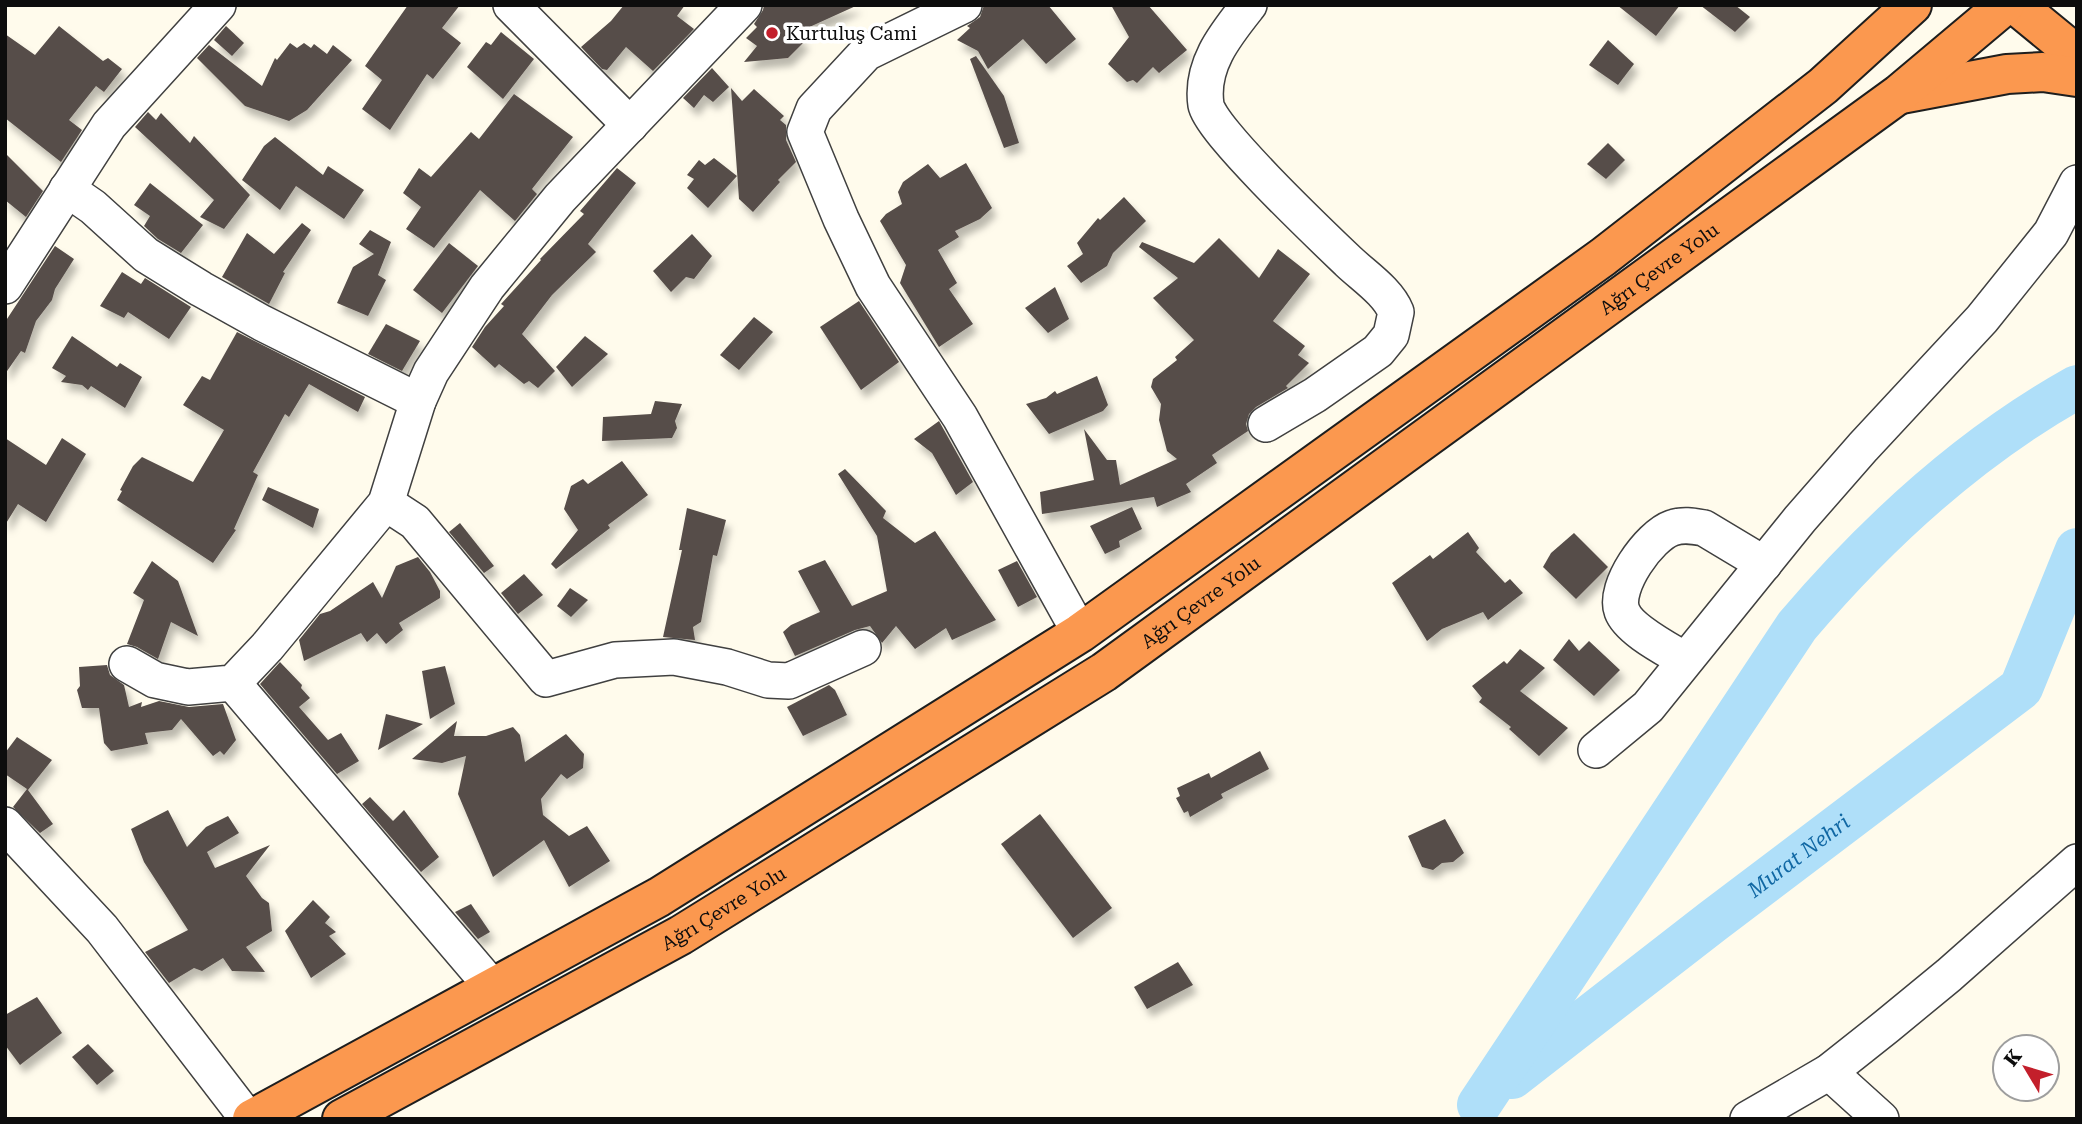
<svg xmlns="http://www.w3.org/2000/svg" width="2082" height="1124" font-family="'Roboto Serif',serif">
<defs>
<filter id="shadow"><feDropShadow dx="4.5" dy="8" stdDeviation="3.5" flood-color="#0004"/></filter>
</defs>
<rect width="100%" height="100%" fill="#fffbec"/>
<g fill="none" stroke-linecap="round" stroke-linejoin="round">
<g stroke="#afdff9" stroke-width="44">
<path id="s1" d="M1512 1077 1713 921 2021 688 2077 550"/>
<path d="M1479 1105 1797 626C1877 532 1968 448 2077 387"/>
</g>
</g>
<g fill="#564d49" filter="url(#shadow)">
<path d="M408 5H460L442 28 461 43 433 79 427 74 390 130 362 109 382 80 365 66Z"/>
<path d="M624 5H685L677 16 694 29 653 71 626 47 607 70 602 69 581 47 611 21Z"/>
<path d="M764 5H858L794 34 805 41 788 58 744 62 757 46 746 38 757 27 754 24 763 10Z"/>
<path d="M984 5H1048L1076 39 1046 64 1023 39 988 69 978 51 957 40 970 28 967 26 980 17Z"/>
<path d="M1111 5H1148L1187 50 1159 73 1153 67 1137 83 1133 80 1127 82 1108 64 1129 37Z"/>
<path d="M1617 5H1680L1656 36Z"/>
<path d="M1700 5H1735L1750 17 1735 32Z"/>
<path d="M59 26 103 61 108 58 122 69 104 92 96 86 69 120 82 130 61 162 5 118V34L35 55Z"/>
<path d="M226 26 244 43 232 56 214 40Z"/>
<path d="M501 32 534 59 503 99 467 67 486 42 491 45Z"/>
<path d="M1608 40 1634 64 1618 85 1589 65Z"/>
<path d="M290 43 297 48 304 43 311 48 314 44 327 54 333 45 352 60 307 110 289 121 245 106 197 58 209 45 262 86 275 58 277 60Z"/>
<path d="M976 56 1004 96 1019 143 1004 148 970 59Z"/>
<path d="M712 68 729 87 713 102 704 95 694 108 683 98Z"/>
<path d="M731 88 742 101 754 89 784 116 780 120 786 125V140L796 162 778 180 780 182 753 212 739 199Z"/>
<path d="M514 94 573 137 532 189 537 194 515 221 480 190 434 248 406 229 421 207 403 193 419 168 431 177 471 132 479 139Z"/>
<path d="M148 112 156 120 161 113 190 143 194 136 250 195 224 229 200 217 214 200 135 127Z"/>
<path d="M275 137 323 175 328 166 364 190 344 219 296 186 280 210 242 180 264 146Z"/>
<path d="M1608 143 1625 160 1606 179 1587 164Z"/>
<path d="M5 153 43 191 26 217 5 200Z"/>
<path d="M714 158 737 176 708 208 687 188 694 179 687 175 699 160 705 165Z"/>
<path d="M966 163 992 208 980 219 955 231 959 237 938 250 957 283 949 289 973 324 939 347 900 283 906 265 880 221 886 214 902 204 898 192 903 182 928 164 940 178Z"/>
<path d="M617 168 636 183 588 244 596 252 552 295 522 334 555 371 538 388 529 381 524 384 499 364 495 368 472 347 485 327 504 306 501 304 541 260 540 259 584 214 580 211Z"/>
<path d="M150 183 203 225 181 253 158 239 144 226 150 216 134 205Z"/>
<path d="M1124 197 1146 221 1113 253 1107 266 1081 283 1067 266 1083 254 1077 243 1098 218 1100 220Z"/>
<path d="M302 223 311 230 283 272 285 273 269 304 222 277 247 233 274 254Z"/>
<path d="M370 230 391 242 378 275 386 280 368 316 337 303 353 267 374 254 359 244Z"/>
<path d="M692 234 712 256 694 279 686 277 671 292 653 271Z"/>
<path d="M1219 238 1259 278 1278 249 1310 274 1273 321 1305 346 1298 355 1309 363 1286 386 1288 388 1256 407 1249 414 1246 424 1248 431 1212 455 1217 463 1186 484 1191 492 1157 507 1154 497 1042 514 1040 492 1094 480 1084 429 1107 460H1116L1120 485 1177 459 1167 451 1159 420 1161 404 1151 387 1153 379 1177 360 1175 357 1194 340 1153 298 1178 278 1139 247 1142 242 1194 263Z"/>
<path d="M449 243 478 266 442 313 413 290Z"/>
<path d="M55 246 74 259 55 289 52 300 36 321 25 353 21 351 5 374V322Z"/>
<path d="M122 272 141 284 145 278 191 307 169 339 128 312 124 318 100 306Z"/>
<path d="M1055 287 1069 319 1048 333 1025 308Z"/>
<path d="M859 301 899 362 861 390 820 327Z"/>
<path d="M754 317 773 332 739 370 720 355Z"/>
<path d="M386 324 420 341 402 371 368 354Z"/>
<path d="M237 332 365 397 358 412 309 384 289 417 285 414 253 472 258 475 234 529 236 530 213 563 117 500 122 491 120 490 133 466 142 457 193 482 224 430 183 405 202 376 210 380Z"/>
<path d="M72 336 117 367 120 363 142 377 125 408 91 386 88 390 82 385 61 382 66 376 52 368Z"/>
<path d="M585 336 608 354 572 387 556 367Z"/>
<path d="M1097 376 1108 405 1103 411 1049 434 1026 404 1046 398 1055 391 1057 394Z"/>
<path d="M655 401 682 404 675 421 677 428 672 438 602 441 603 417 651 414Z"/>
<path d="M939 421 973 482 956 495 932 453 914 439Z"/>
<path d="M5 438 46 465 62 438 86 454 46 522 18 504 5 525Z"/>
<path d="M622 461 648 495 608 525 610 528 556 569 551 564 578 530 564 509 571 486 583 479 588 484Z"/>
<path d="M845 469 886 511 883 518 915 543 935 531 996 620 952 640 946 628 915 649 896 626 882 643 870 626 855 630 795 656 783 632 791 625 820 612 798 571 825 560 852 606 887 591 877 536 838 474Z"/>
<path d="M268 487 319 509 313 528 262 500Z"/>
<path d="M1132 507 1142 529 1119 541 1120 547 1105 554 1090 526Z"/>
<path d="M687 508 726 520 717 556 713 555 701 622 693 627 695 640 663 637 682 550H679Z"/>
<path d="M460 523 494 566 484 573 449 532Z"/>
<path d="M1468 532 1479 548 1476 552 1505 583 1510 579 1523 593 1488 620 1483 612 1442 629 1427 641 1392 583 1430 555 1433 559Z"/>
<path d="M1574 533 1608 567 1576 599 1543 567 1551 553Z"/>
<path d="M418 557 430 572 440 591V598L399 623 403 630 386 644 377 633 367 642 361 633 304 661 299 640 320 614 330 611 373 582 382 598 396 566Z"/>
<path d="M152 561 178 581 198 636 171 622 158 659 137 647 127 644 144 600 133 593Z"/>
<path d="M1017 561 1037 597 1018 607 998 570Z"/>
<path d="M524 574 543 595 518 614 501 593Z"/>
<path d="M570 588 588 600 571 617 557 606Z"/>
<path d="M1569 639 1579 651 1589 641 1620 670 1594 696 1553 660Z"/>
<path d="M1520 649 1545 668 1520 691 1568 728 1539 756 1509 729 1511 727 1479 702 1482 698 1472 686 1504 661 1507 664Z"/>
<path d="M280 662 302 685 301 688 310 698 299 707 328 740 341 733 359 761 337 774 260 684Z"/>
<path d="M107 665 110 675 124 685 129 707 142 702 141 707 159 701 189 707 223 704 236 740 224 755 220 751 213 756 181 719 172 730 145 733 148 744 111 751 104 743 99 708H82L77 690 80 686 79 667Z"/>
<path d="M445 666 455 704 430 719 422 671Z"/>
<path d="M829 685 835 690 847 715 803 736 787 707Z"/>
<path d="M386 714 423 724 378 750Z"/>
<path d="M457 721 454 736H486L513 727 520 735 525 762 566 734 584 754 583 768 567 779 561 774 541 799 543 815 569 836 587 826 610 861 569 887 544 840 493 877 458 794 466 756 442 763 412 759Z"/>
<path d="M17 737 52 760 28 790 53 824 40 833 13 807 27 789 5 774V753Z"/>
<path d="M1260 751 1269 769 1221 794 1223 798 1190 817 1188 811 1184 813 1176 798 1180 796 1177 788 1209 773 1211 778Z"/>
<path d="M370 797 393 821 404 810 439 857 421 872 362 804Z"/>
<path d="M168 810 187 847 206 827 228 816 239 833 207 852 215 868 270 845 246 876 262 898 269 903 272 931 246 947 265 972 232 971 223 958 202 971 194 968 169 983 145 952 188 930 144 862 131 829Z"/>
<path d="M1040 814 1112 908 1073 938 1001 844Z"/>
<path d="M1445 819 1464 853 1453 862 1442 863 1433 870 1422 867 1408 836Z"/>
<path d="M313 900 330 917 325 923 336 932 329 936 346 954 311 978 285 931Z"/>
<path d="M471 904 490 932 478 939 455 912Z"/>
<path d="M1178 962 1193 985 1147 1009 1134 987Z"/>
<path d="M37 997 62 1033 20 1065 5 1045V1015Z"/>
<path d="M88 1044 114 1071 97 1085 72 1057Z"/>
</g>
<g fill="none" stroke-linecap="round" stroke-linejoin="round">
<g stroke="#404040" stroke-width="38">
<g id="minor">
<path d="M511 5 630 125"/>
<path d="M964 5 866 53 814 109 805 132 841 219 873 286 960 417 1080 633"/>
<path d="M1249 5C1226 34 1200 65 1206 105 1210 130 1325 239 1349 262 1365 277 1388 292 1396 312L1391 335 1378 351 1315 395 1266 424"/>
<path d="M67 189 93 207 146 255 201 289 262 323 418 401"/>
<path d="M5 286 109 125 218 5"/>
<path d="M386 503 415 522 546 679 615 660 674 657 727 667 768 680 789 681 863 648"/>
<path d="M1685 660C1667 649 1629 630 1622 611 1613 587 1649 536 1672 528 1683 524 1693 526 1704 528L1764 564"/>
<path d="M127 664 155 680 188 687 233 683 267 647 386 503 418 401 431 372 487 287 560 198 744 5"/>
<path d="M233 683 493 988"/>
<path d="M1596 750 1648 707 1800 519 1863 447 1982 319 2051 233 2077 183"/>
<path d="M5 825 102 929 248 1119"/>
<path d="M1829 1072 1881 1119"/>
<path d="M1748 1119 1829 1072 1887 1026 1949 975 2077 862"/>
</g>
</g>
<g stroke="#1e1e1e" stroke-width="42">
<g id="highway">
<path d="M2016 5 2077 55"/>
<path d="M1901 94 2007 74 2043 72 2077 77"/>
<path d="M252 1119 659 897 1080 633 1603 257 1823 86 1912 5"/>
<path id="s2" d="M342 1119 681 935 1104 672 1899 94 2005 5"/>
</g>
</g>
<use href="#minor" stroke="#fff" stroke-width="35"/>
<use href="#highway" stroke="#fb984f" stroke-width="38"/>
</g>
<circle fill="#c31f2b" stroke="#fff" stroke-width="2.5" cx="772" cy="33" r="7"/>
<g text-anchor="middle" stroke-width="7" stroke-linejoin="round" paint-order="stroke">
<g font-size="19" fill="#0d0d0d" stroke="#fff" text-anchor="start">
<text x="786" y="40">Kurtuluş Cami</text>
</g>
<g font-size="19" fill="#0d0d0d" stroke="#fff">
<text dy="7" stroke="none"><textPath href="#s2" startOffset="1570">Ağrı Çevre Yolu</textPath></text>
<text dy="7" stroke="none"><textPath href="#s2" startOffset="1003">Ağrı Çevre Yolu</textPath></text>
<text dy="7" stroke="none"><textPath href="#s2" startOffset="436">Ağrı Çevre Yolu</textPath></text>
</g>
<g font-size="21" font-style="italic" fill="#1168a4" stroke="#fff">
<text dy="7" stroke="none"><textPath href="#s1" startOffset="362">Murat Nehri</textPath></text>
</g>
</g>
<rect width="2082" height="1124" fill="none" stroke="#0d0d0d" stroke-width="14"/>
<g transform="translate(2026 1068) rotate(308)"><circle r="33" fill="#ffffff" stroke="#9e9e9e" stroke-width="2"/>
<path d="M0-5L12 26L0 18L-12 26Z" fill="#c31f2b"/>
<text y="-10" font-size="19" font-weight="bold" text-anchor="middle" fill="#0d0d0d">K</text>
</g>
</svg>
